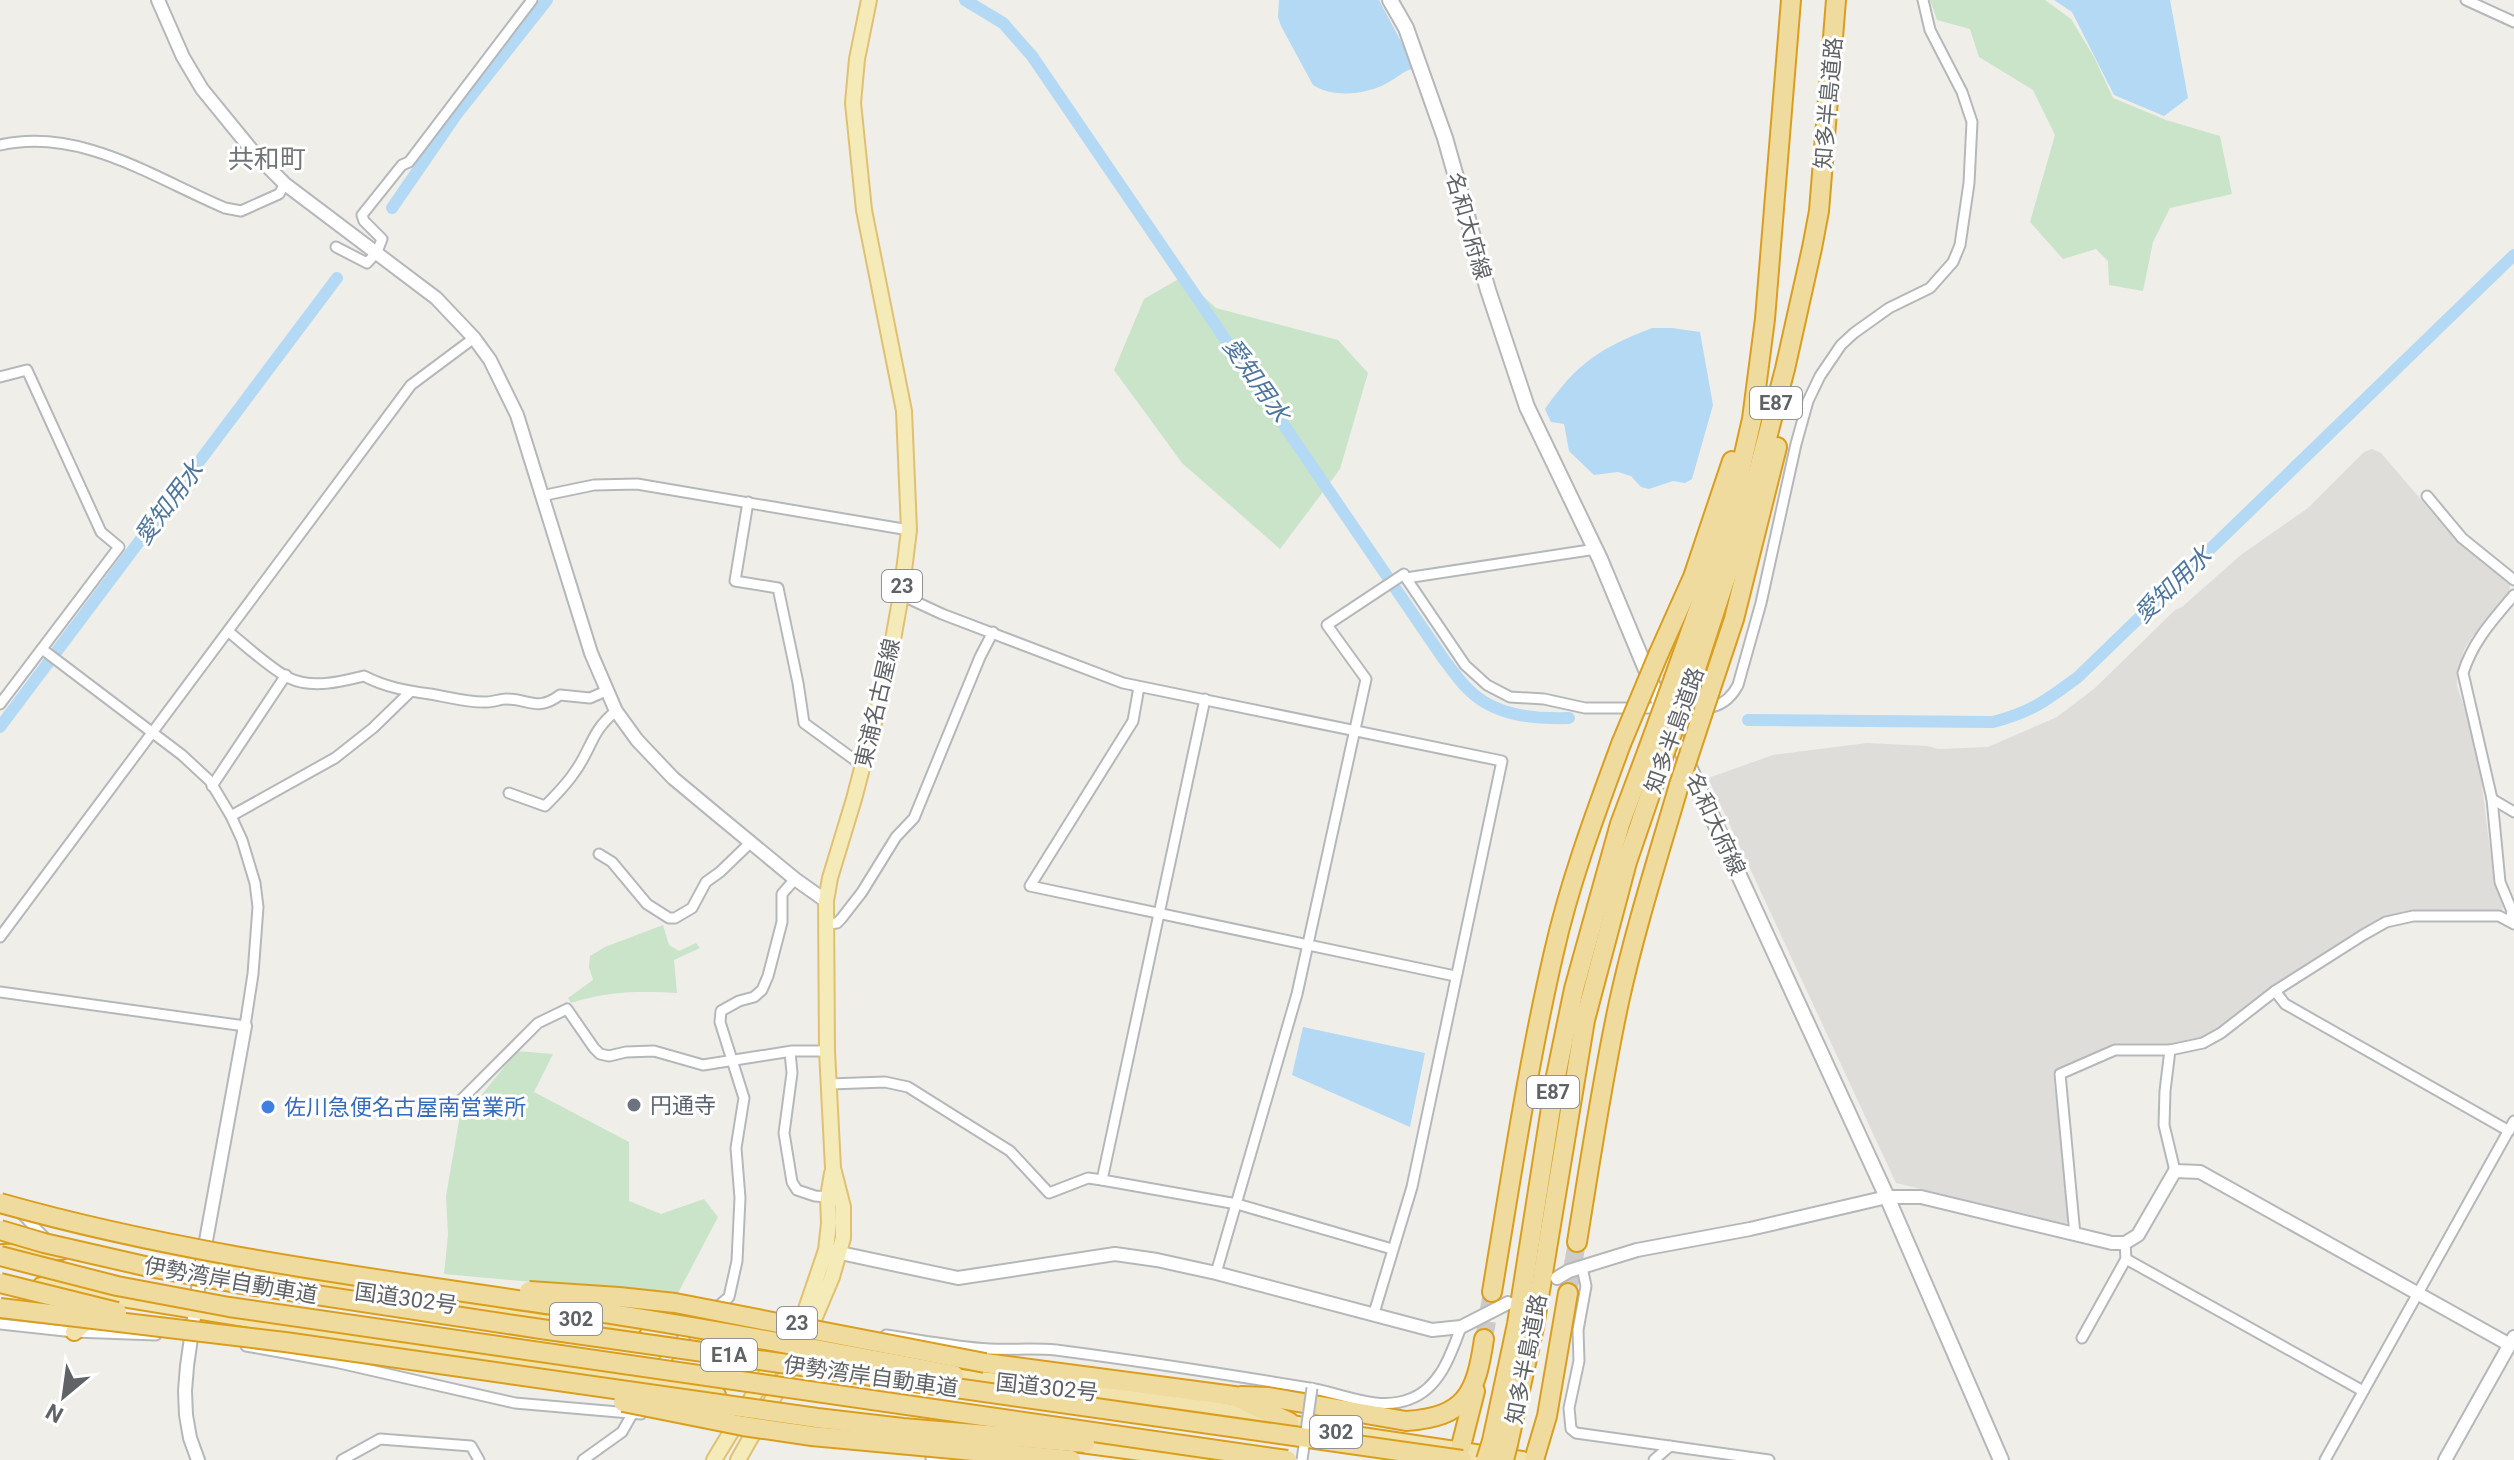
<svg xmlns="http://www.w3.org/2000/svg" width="2514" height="1460" font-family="Roboto,'Noto Sans JP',sans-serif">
<rect width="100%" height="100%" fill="#f0eee9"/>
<path fill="#dfddda" d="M2372 449 2381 453 2454 538 2510 585 2509 593 2472 637 2464 650 2457 677V686L2477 746 2494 883 2505 903 2501 912 2410 910 2381 919 2279 982 2240 1014 2208 1035 2191 1042 2171 1045 2126 1046 2098 1051 2053 1072 2070 1221 2065 1224 1896 1183 1708 778 1773 755 1867 743 1927 746 1939 749 1988 747 2057 717 2095 688 2175 610 2182 607 2242 554 2308 508 2364 452Z"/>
<g fill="#c9e4c9">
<path d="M1930 0H2045L2071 19 2094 57 2113 98 2166 120 2220 136 2232 194 2170 208 2153 242 2143 291 2109 285 2108 261 2096 249 2063 259 2030 222 2055 135 2033 90 1979 57 1970 29 1937 20Z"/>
<path d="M1182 277 1216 308 1338 340 1368 373 1340 469 1280 549 1182 463 1114 370 1144 299Z"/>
<path d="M663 925 669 945 679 951 696 943 700 948 674 960 677 993C638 991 608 991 571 1003L568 998 593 980 589 967 590 956 605 947Z"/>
<path d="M517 1051 553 1054 534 1092 629 1142V1201L661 1214 704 1199 718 1217 677 1295 444 1274 448 1235 446 1196 461 1109 479 1098Z"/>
</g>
<g fill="#b3d9f5">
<path d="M1279 0H1379L1404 47 1412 69C1403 71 1398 77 1389 82 1369 94 1334 99 1313 85L1281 26 1278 17Z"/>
<path d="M2054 0H2170L2188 98 2164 116 2114 95 2072 12Z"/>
<path d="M1652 328H1672L1700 332 1713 405 1692 479 1685 483 1673 481 1649 489 1641 487 1631 476 1618 472 1594 475 1569 451 1564 424 1551 422 1545 409C1577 363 1600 348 1652 328Z"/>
<path d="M1303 1027 1425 1053 1410 1127 1292 1075Z"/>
</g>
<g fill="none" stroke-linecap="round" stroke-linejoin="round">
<g stroke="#b3d9f5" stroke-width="12">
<path d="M965 0 1003 23 1032 56 1445 661C1453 671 1460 682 1469 690 1495 716 1534 719 1569 718"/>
<path d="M392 208 456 115 547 0"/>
<path d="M1748 720 1993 722C2032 712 2047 700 2078 677L2514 255"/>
<path d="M0 727 337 278"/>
</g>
<g stroke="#cccbc8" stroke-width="18" stroke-dasharray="18 9" stroke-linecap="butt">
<path d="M1568 1293 1577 1242"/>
<path d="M1484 1339 1492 1292"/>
</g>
<g stroke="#b5b8bb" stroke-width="13">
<g id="minor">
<path d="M2466 0 2514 22"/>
<path d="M0 145C81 127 154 178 225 208L241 211 279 194 285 184"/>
<path d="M336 247 367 263 377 252 382 239 364 221 362 215 402 165 409 162 532 0"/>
<path d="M0 377 27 370 101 532 119 547 0 704"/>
<path d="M541 496 594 485 637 484 909 530"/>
<path d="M2427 496 2462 538 2514 580"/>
<path d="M748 502 735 581 778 588 798 683 804 723 863 766"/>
<path d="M1596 549 1406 578 1465 665 1487 685 1510 697 1544 699 1585 708H1662"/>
<path d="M901 595 942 614 1123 683 1502 761 1412 1187 1374 1313"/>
<path d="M229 632C246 646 271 669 289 678 312 689 340 682 364 676 385 687 407 691 430 694 449 697 468 703 487 702 493 702 500 699 506 699 530 699 537 712 560 695L590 698 606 691"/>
<path d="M1139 687 1133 721 1030 886 1455 976"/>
<path d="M1681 708C1706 709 1725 710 1738 685L1761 603 1796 444 1808 401 1820 376 1841 345 1854 333 1889 308 1930 288 1953 262 1960 245 1969 183 1972 122 1962 92 1930 30 1923 0"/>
<path d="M212 786 286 675"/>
<path d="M509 793 545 806C555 796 566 785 574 773 592 749 590 732 616 711"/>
<path d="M2492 799 2514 812"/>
<path d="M231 816 335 758 373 728 409 693"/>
<path d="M599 854 612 862 647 904 669 918H675L692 908 706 882 720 872 750 843"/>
<path d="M2510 921 2512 911 2500 882 2492 799 2463 673C2473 641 2493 620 2514 595"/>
<path d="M827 924 837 923 841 919 862 892 896 837 914 818 980 657 993 632"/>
<path d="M0 937 411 385 474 338"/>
<path d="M2275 991 2285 1004 2509 1131"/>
<path d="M0 992 245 1026 253 974 258 907 255 883 242 840 231 816 210 781 182 755 42 649"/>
<path d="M2170 1050 2165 1091 2164 1125 2175 1171"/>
<path d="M790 1052 792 1073 784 1133 792 1182 797 1190 815 1196 828 1197"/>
<path d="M830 1084 885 1082 908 1087 1010 1151 1049 1193 1088 1178 1102 1180 1237 1204 1392 1249"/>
<path d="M459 1102 538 1023 567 1009 594 1048 600 1054 609 1056 626 1052 654 1051 703 1065 792 1051H827"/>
<path d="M1102 1180 1205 699"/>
<path d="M19 1211 48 1241"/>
<path d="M2075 1235 2060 1074 2115 1050H2170L2203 1043 2221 1033 2275 991 2363 935 2386 922 2413 916H2499L2514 924"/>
<path d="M2126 1259 2363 1391"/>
<path d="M1582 1267 1586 1286 1578 1330 1579 1361 1569 1408 1571 1429 1576 1433 1769 1460"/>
<path d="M1216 1273 1297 994 1366 679 1327 625 1404 574"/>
<path d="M0 1324 74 1332 156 1335"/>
<path d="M886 1335C920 1340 955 1347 989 1349 1011 1350 1034 1348 1056 1350 1140 1361 1225 1374 1309 1388 1342 1393 1378 1412 1410 1399 1440 1388 1451 1354 1461 1327"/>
<path d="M2082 1338 2126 1259 2125 1243"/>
<path d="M246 1346 335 1362 515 1403 641 1414"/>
<path d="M656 1371 688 1332 729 1297 737 1261 740 1198 736 1148 744 1098 720 1022 721 1011 739 1001 754 997 762 990 768 976 782 922V894L795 879"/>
<path d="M931 1458 947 1460"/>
<path d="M342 1460 380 1439 471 1446 479 1460"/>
<path d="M583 1460 622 1432 634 1411"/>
<path d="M1654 1460 1670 1446"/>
<path d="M2325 1460 2514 1121"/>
</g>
</g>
<g stroke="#b5b8bb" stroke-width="16">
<g id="tertiary">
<path d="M158 0 183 57 202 89 255 154 285 184 436 298 474 338 490 360 517 415 591 653 616 711 637 740 673 778 715 813 795 879 826 901"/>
<path d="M831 1251 958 1278 1115 1254 1157 1260 1216 1273 1432 1330 1461 1327 1508 1303"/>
<path d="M1557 1278 1569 1271 1637 1250 1750 1229 1887 1197H1921L2112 1243H2125L2138 1235 2175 1171 2200 1172 2510 1345"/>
<path d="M198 1460 190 1438 186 1415 185 1391 187 1366 201 1268 245 1026"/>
<path d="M2445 1460 2514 1337"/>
</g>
</g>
<g stroke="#b5b7bb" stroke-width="18">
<path id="secondary" d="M1390 0 1406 28 1445 138 1488 290 1527 407 1600 559 1662 708 1887 1197 2001 1460"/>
</g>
<g stroke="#e0c071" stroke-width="18">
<g id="primary">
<path d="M807 1336 832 1277 843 1238V1207L833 1168 827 1051 826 901 830 878 854 799 887 673 901 595 909 530 904 411 864 210 853 103 857 59 869 0"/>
<path d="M714 1460 806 1309 826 1250 829 1223 828 1197 832 1173"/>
<path d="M738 1460 796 1358"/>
</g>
</g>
<g stroke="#da9e1e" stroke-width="20">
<g id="trunk">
<path d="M2 1253 62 1251"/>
<path d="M201 1268 401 1298 633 1326"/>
<path d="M41 1286 116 1297 717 1395"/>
<path d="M74 1332 97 1313"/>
<path d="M941 1376 1150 1398 1348 1434 1522 1460"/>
<path d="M1073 1443 1201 1460"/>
</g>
</g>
<g stroke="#da9e1e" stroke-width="22">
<g id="motorway">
<path d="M1659 653 1693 577 1732 461"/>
<path d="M1674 678 1700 605 1734 498 1752 419 1765 319 1791 0"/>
<path d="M1691 684 1750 503 1785 369 1812 248 1819 211 1836 0"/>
<path d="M1710 691 1734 619 1777 447"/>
<path d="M1577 1242C1590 1162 1602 1081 1619 1002 1635 929 1658 857 1679 785"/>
<path d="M1492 1292C1511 1178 1528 1064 1554 952 1570 881 1596 812 1621 744"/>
<path d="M985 1363 1234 1396 1289 1422"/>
<path d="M1241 1396 1269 1397 1406 1421C1466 1417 1476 1394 1484 1339"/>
<path d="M1492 1441 1517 1324 1556 1076 1574 989 1620 824 1647 752"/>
<path d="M1508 1444 1534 1327 1585 1020 1627 862 1663 757"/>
<path d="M1460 1450 1475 1391"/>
<path d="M1534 1460 1547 1416 1568 1293"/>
</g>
</g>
<use href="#minor" stroke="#fff" stroke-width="9"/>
<use href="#tertiary" stroke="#fff" stroke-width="12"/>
<use href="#secondary" stroke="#fff" stroke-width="14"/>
<use href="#primary" stroke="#f5ebb8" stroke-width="14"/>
<use href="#trunk" stroke="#f2e3ac" stroke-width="16"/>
<use href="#motorway" stroke="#f0db9f" stroke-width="18"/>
<g stroke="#b5b8bb" stroke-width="13" stroke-linecap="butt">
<path id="minor-bridge" d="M1302 1460 1312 1388"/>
</g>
<g stroke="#da9e1e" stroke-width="22" stroke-linecap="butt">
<g id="motorway-bridge">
<path d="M1621 744 1659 653"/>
<path d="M1647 752 1674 678"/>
<path d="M1663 757 1691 684"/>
<path d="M1679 785 1710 691"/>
<path d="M0 1203C187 1256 380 1279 572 1308 700 1327 826 1351 954 1375"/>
<path d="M0 1230 44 1243 149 1267 236 1283 541 1329 1462 1460"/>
<path d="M0 1256 117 1286 229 1307 1287 1460"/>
<path d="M0 1283 117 1312"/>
<path d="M529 1291 619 1297 675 1303 985 1363"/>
<path d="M0 1308 285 1342 817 1418 903 1428 1085 1443"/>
<path d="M623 1402 743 1426 812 1436 1071 1460"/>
<path d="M1486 1460 1492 1441"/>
<path d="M1504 1460 1508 1444"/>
</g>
</g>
<use href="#minor-bridge" stroke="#fff" stroke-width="9"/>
<use href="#motorway-bridge" stroke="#f0db9f" stroke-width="18"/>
</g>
<circle fill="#6b7280" stroke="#fff" stroke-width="3" cx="634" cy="1105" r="8"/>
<circle fill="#3f7fe0" stroke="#fff" stroke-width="3" cx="268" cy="1107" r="8"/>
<g text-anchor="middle" stroke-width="6" stroke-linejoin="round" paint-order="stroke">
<g fill="#fff" stroke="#909294" stroke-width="2">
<rect x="1750" y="387" width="52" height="32" rx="6"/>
<rect x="882" y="570" width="40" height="32" rx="6"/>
<rect x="1527" y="1076" width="52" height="32" rx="6"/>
<rect x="550" y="1303" width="52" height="32" rx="6"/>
<rect x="777" y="1307" width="40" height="32" rx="6"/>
<rect x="701" y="1339" width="56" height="32" rx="6"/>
<rect x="1310" y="1416" width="52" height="32" rx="6"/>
</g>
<g font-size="20" font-weight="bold" fill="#606366">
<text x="1776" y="410">E87</text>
<text x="902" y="593">23</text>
<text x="1553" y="1099">E87</text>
<text x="576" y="1326">302</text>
<text x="797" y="1330">23</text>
<text x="729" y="1362">E1A</text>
<text x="1336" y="1439">302</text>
</g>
<g font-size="22" fill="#606366" stroke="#fff">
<text transform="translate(1828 103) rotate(-85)" y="8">知多半島道路</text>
<text transform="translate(1469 226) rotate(74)" y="8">名和大府線</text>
<text transform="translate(877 703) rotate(-77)" y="8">東浦名古屋線</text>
<text transform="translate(1674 730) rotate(-70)" y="8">知多半島道路</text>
<text transform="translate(1716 824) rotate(65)" y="8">名和大府線</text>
<text transform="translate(231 1280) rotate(10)" y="8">伊勢湾岸自動車道</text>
<text transform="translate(406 1298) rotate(8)" y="8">国道302号</text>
<text transform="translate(1526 1359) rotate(-79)" y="8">知多半島道路</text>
<text transform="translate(871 1376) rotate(8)" y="8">伊勢湾岸自動車道</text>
<text transform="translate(1047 1387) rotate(6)" y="8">国道302号</text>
</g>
<g font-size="22" fill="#5b616d" stroke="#fff" text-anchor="start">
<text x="650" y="1113">円通寺</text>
</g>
<g font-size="22" fill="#366cbe" stroke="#fff" text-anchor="start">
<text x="284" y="1115">佐川急便名古屋南営業所</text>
</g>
<g font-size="24" font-style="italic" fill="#4d759d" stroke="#fff">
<text transform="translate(1256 380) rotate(55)" y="8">愛知用水</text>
<text transform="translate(169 503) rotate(-53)" y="8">愛知用水</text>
<text transform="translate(2173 585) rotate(-44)" y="8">愛知用水</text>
</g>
<g font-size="26" fill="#717578" stroke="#fff">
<text x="267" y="168">共和町</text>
</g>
</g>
<g transform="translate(64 1396) rotate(209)" stroke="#ffffff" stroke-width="6" paint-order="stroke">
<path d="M0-6L14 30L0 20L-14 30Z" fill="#606366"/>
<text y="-12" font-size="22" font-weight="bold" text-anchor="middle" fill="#606366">N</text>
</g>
</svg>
